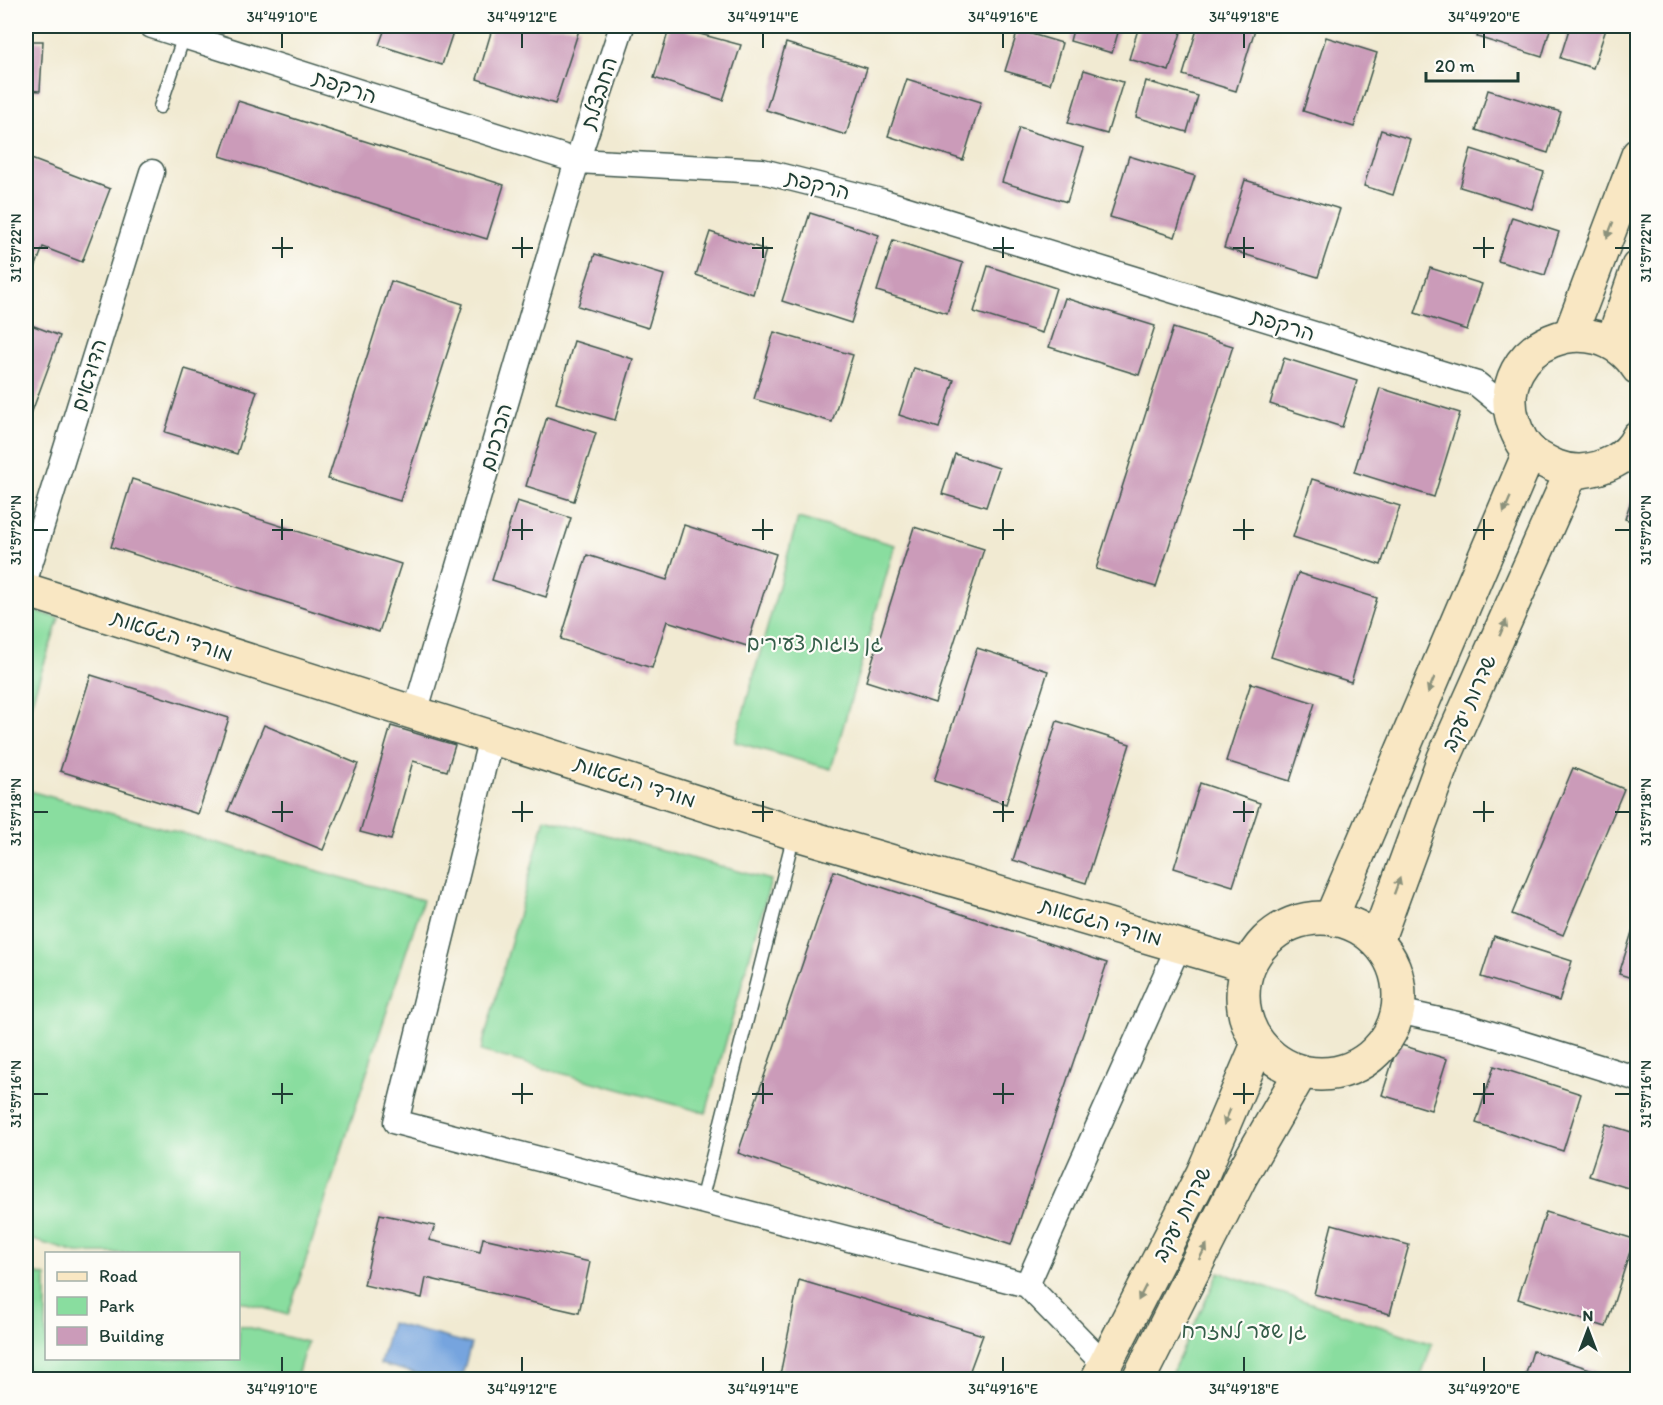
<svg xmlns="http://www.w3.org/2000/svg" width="1663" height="1405" font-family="Itim,'Playpen Sans Hebrew',sans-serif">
<rect width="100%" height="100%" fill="#fdfcf7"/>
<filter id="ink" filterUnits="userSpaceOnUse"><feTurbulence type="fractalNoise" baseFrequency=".0167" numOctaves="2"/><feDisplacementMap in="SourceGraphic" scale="12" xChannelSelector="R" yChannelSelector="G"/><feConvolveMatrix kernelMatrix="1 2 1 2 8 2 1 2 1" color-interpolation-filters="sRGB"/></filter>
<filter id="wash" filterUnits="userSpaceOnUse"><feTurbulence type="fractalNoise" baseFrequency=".008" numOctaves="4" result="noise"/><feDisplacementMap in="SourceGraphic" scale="24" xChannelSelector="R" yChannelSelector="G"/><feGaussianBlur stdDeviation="1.35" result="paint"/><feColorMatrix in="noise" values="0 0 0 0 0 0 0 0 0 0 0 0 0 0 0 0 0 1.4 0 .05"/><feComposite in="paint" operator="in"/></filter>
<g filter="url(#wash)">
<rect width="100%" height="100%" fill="#f1ead2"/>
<g fill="#89dd9f" stroke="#548d6a" stroke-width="1.5">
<path d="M798 518 895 545 831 769 735 742Z"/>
<path d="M26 609 59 618 26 719Z"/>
<path d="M26 790 423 900 288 1315 239 1301 238 1254 77 1253 26 1238Z"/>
<path d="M545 818 771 880 706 1113 481 1051Z"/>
<path d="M26 1271 46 1276V1358H238L239 1325 307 1342 296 1379H26Z"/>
<path d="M1219 1272 1432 1344 1420 1379H1169Z"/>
</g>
<path fill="#76a4de" stroke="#4a7089" stroke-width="1.5" d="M391 1323 471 1344 461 1379H437L380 1364Z"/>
<g id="blocks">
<g fill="#cb9bb9">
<path d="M386 26H455L442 65 379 45Z"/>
<path d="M493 26 580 27 555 104 477 79Z"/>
<path d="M670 26 741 45 723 100 654 78Z"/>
<path d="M1074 26H1120L1112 53 1070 41Z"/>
<path d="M1139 26H1183L1169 71 1129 59Z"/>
<path d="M1198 26H1256L1236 91 1183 75Z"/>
<path d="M1480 26H1551L1542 57 1477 37Z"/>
<path d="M1570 26H1607L1593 68 1560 58Z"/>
<path d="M1018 30 1062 43 1050 84 1005 71Z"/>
<path d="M1326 37 1377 53 1354 127 1303 111Z"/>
<path d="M26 41H43L40 91 26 90Z"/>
<path d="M786 43 867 68 846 135 766 110Z"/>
<path d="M1084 70 1123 82 1107 134 1068 123Z"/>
<path d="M907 79 981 102 963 160 888 136Z"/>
<path d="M1146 81 1198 96 1187 132 1136 117Z"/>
<path d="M1488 90 1561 112 1548 153 1476 130Z"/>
<path d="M238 101 504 185 487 239 220 156Z"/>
<path d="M1019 128 1084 148 1067 202 1002 182Z"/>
<path d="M1381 130 1410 139 1393 195 1364 186Z"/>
<path d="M1471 149 1544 172 1532 209 1460 187Z"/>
<path d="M1129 156 1195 176 1175 237 1110 217Z"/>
<path d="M26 157 110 189 82 262 43 247 26 292Z"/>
<path d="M1245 180 1340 209 1318 277 1224 248Z"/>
<path d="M810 213 879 235 851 323 782 301Z"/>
<path d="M1512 217 1559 232 1545 275 1498 261Z"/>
<path d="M710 232 766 250 753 294 696 275Z"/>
<path d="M893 240 963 263 947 313 877 291Z"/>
<path d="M595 254 664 275 648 328 578 306Z"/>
<path d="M988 266 1056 288 1042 333 974 312Z"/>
<path d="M1430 268 1482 284 1467 330 1415 313Z"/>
<path d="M391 281 463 304 400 501 328 479Z"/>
<path d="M1065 298 1155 326 1139 375 1049 347Z"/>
<path d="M26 323 60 336 30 417 26 415Z"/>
<path d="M1173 328 1233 346 1156 587 1096 569Z"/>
<path d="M774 332 853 355 832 422 754 399Z"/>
<path d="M574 341 633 359 615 420 556 403Z"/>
<path d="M1284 358 1357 381 1342 427 1270 404Z"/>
<path d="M914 368 954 380 939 428 899 415Z"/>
<path d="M185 369 257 391 237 454 165 432Z"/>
<path d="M1380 388 1460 413 1434 497 1354 472Z"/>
<path d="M547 417 596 433 574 501 526 486Z"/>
<path d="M955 454 999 468 986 507 942 494Z"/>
<path d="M132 479 401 564 379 632 111 547Z"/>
<path d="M1312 479 1400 506 1381 565 1293 537Z"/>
<path d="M1637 482H1638V523L1625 519Z"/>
<path d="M517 501 571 518 546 597 492 580Z"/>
<path d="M684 525 776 554 747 646 667 621 652 668 561 639 587 555 667 580Z"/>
<path d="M914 527 984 549 935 703 866 681Z"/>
<path d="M1298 573 1377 598 1351 682 1271 657Z"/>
<path d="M977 648 1048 671 1006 804 934 781Z"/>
<path d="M91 675 229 718 198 814 60 771Z"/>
<path d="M1251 683 1315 703 1290 781 1226 761Z"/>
<path d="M1057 721 1130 744 1086 883 1013 860Z"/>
<path d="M264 725 358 764 323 850 228 811Z"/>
<path d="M391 726 455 745 447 771 413 761 391 840 360 832Z"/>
<path d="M1573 768 1624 789 1563 935 1512 914Z"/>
<path d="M1200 783 1260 803 1233 886 1174 868Z"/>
<path d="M834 871 1107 963 1011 1245 738 1153Z"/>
<path d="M1637 916H1638V980L1619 974Z"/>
<path d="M1494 936 1572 961 1559 1001 1481 977Z"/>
<path d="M1398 1044 1447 1059 1431 1110 1382 1095Z"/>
<path d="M1494 1066 1581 1094 1563 1151 1476 1123Z"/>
<path d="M1606 1124 1638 1134V1191L1589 1176Z"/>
<path d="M1546 1212 1634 1239 1606 1327 1518 1299Z"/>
<path d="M380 1214 435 1226 429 1240 480 1252 483 1238 590 1262 579 1313 426 1278 422 1298 364 1285Z"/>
<path d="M1332 1224 1409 1245 1390 1314 1314 1294Z"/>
<path d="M799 1280 983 1335 969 1373 972 1380H779Z"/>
<path d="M1533 1351 1603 1373 1601 1380H1524Z"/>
</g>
</g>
</g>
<g filter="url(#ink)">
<use href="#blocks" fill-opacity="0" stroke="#3e574c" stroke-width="1.5"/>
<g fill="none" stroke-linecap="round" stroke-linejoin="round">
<g stroke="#3e574c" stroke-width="15">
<g id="lane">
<path d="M160 107 184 36"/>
<path d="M701 1201 794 834"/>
</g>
</g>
<g stroke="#3e574c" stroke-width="27">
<g id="street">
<path d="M152 26 577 161 762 171 881 201 1477 384 1510 411"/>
<path d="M26 577 152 172"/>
<path d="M415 713 577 161 622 26"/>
<path d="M491 737 396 1122 1027 1285 1105 1365"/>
<path d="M1398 1011 1466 1026 1638 1079"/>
<path d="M1027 1285 1179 945"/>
</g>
</g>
<g stroke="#3e574c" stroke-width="36">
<g id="secondary">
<path d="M1570 335 1638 155"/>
<path d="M1612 343 1638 267"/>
<path d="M1638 368C1595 302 1491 344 1513 421 1517 433 1523 447 1534 455 1549 464 1563 472 1581 471 1603 469 1628 459 1638 437"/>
<path d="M26 590 794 833 1248 966"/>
<circle cx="1321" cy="996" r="78"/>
<path d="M1331 918 1530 451"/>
<path d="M1377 941 1444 758 1572 471"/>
<path d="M1097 1380 1203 1173 1258 1044"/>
<path d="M1138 1380 1241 1176 1301 1072"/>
</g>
</g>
<use href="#lane" stroke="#fff" stroke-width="12"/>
<use href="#street" stroke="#fff" stroke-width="24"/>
<use href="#secondary" stroke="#f9e7c3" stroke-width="33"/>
</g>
<defs><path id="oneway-solid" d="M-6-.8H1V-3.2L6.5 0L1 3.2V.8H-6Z" transform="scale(1.5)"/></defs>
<g fill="#8c927c">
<use href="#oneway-solid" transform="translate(1610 230) rotate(111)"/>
<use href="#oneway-solid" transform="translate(1507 505) rotate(113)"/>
<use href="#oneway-solid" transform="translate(1503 628) rotate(-66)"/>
<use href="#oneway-solid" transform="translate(1431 685) rotate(113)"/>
<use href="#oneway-solid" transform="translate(1397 886) rotate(-70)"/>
<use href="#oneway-solid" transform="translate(1227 1117) rotate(113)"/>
<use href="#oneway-solid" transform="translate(1203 1252) rotate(-63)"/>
<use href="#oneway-solid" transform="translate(1142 1293) rotate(117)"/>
</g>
</g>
<path fill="none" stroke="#1f3d34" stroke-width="2" d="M282 33V48M522 33V48M763 33V48M1003 33V48M1244 33V48M1484 33V48M282 237V258M522 237V258M763 237V258M1003 237V258M1244 237V258M1484 237V258M33 248H48M272 248H293M512 248H533M752 248H773M993 248H1014M1233 248H1254M1473 248H1494M1615 248H1630M282 519V540M522 519V540M763 519V540M1003 519V540M1244 519V540M1484 519V540M33 530H48M272 530H293M512 530H533M752 530H773M993 530H1014M1233 530H1254M1473 530H1494M1615 530H1630M282 801V822M522 801V822M763 801V822M1003 801V822M1244 801V822M1484 801V822M33 812H48M272 812H293M512 812H533M752 812H773M993 812H1014M1233 812H1254M1473 812H1494M1615 812H1630M282 1083V1104M522 1083V1104M763 1083V1104M1003 1083V1104M1244 1083V1104M1484 1083V1104M33 1094H48M272 1094H293M512 1094H533M752 1094H773M993 1094H1014M1233 1094H1254M1473 1094H1494M1615 1094H1630M282 1357V1372M522 1357V1372M763 1357V1372M1003 1357V1372M1244 1357V1372M1484 1357V1372"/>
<g text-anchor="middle" stroke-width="4.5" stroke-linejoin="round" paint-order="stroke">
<g font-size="21" fill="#1f3d34" stroke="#fdfcf7">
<text transform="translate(345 87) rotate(18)" y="7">הרקפת</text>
<text transform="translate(599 93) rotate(-72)" y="7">החבצלת</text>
<text transform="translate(818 185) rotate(14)" y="7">הרקפת</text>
<text transform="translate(1283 325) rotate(17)" y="7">הרקפת</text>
<text transform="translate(89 375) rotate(-73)" y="7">הדודאים</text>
<text transform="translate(496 437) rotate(-74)" y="7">הכרכום</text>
<text transform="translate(172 636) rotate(18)" y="7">מורדי הגטאות</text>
<text transform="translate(1469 703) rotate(-66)" y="7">שדרות יעקב</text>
<text transform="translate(635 782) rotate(18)" y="7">מורדי הגטאות</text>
<text transform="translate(1101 922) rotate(16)" y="7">מורדי הגטאות</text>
<text transform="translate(1182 1214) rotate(-63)" y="7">שדרות יעקב</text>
</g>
<g font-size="21" fill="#345d49" stroke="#fdfcf7">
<text x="815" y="650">גן זוגות צעירים</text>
<text x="1244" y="1338">גן שער למזרח</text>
</g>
</g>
<rect width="1663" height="1405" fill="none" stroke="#fdfcf7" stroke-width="66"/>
<rect x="45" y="1252" width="195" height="108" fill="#fdfcf7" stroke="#a4b0a9" stroke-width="1.5"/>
<rect x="57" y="1272" width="30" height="9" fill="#f9e7c3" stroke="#a4b0a9" stroke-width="1.5"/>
<text x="99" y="1282" font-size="18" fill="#1f3d34">Road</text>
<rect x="57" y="1297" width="30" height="18" fill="#89dd9f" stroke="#a4b0a9" stroke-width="1.5"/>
<text x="99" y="1312" font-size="18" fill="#1f3d34">Park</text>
<rect x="57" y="1327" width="30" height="18" fill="#cb9bb9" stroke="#a4b0a9" stroke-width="1.5"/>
<text x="99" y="1342" font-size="18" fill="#1f3d34">Building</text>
<g transform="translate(1588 1330)" stroke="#fdfcf7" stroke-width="4.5" paint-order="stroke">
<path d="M0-4.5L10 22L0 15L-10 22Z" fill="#1f3d34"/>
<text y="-9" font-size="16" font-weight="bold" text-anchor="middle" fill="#1f3d34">N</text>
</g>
<path d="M1426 72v9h92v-9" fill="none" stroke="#1f3d34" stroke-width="3"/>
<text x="1435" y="72" font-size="18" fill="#1f3d34" stroke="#fdfcf7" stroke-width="4.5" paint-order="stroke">20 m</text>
<rect x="33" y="33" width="1597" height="1339" fill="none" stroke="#1f3d34" stroke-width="2"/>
<g font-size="15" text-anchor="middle" fill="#1f3d34">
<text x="282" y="22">34°49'10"E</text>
<text x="522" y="22">34°49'12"E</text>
<text x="763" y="22">34°49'14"E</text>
<text x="1003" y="22">34°49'16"E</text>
<text x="1244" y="22">34°49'18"E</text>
<text x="1484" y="22">34°49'20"E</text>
<text transform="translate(16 248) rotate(-90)" y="5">31°57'22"N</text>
<text transform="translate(1646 248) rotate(-90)" y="5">31°57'22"N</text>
<text transform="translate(16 530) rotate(-90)" y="5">31°57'20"N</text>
<text transform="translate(1646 530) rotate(-90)" y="5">31°57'20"N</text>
<text transform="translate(16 812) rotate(-90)" y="5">31°57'18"N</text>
<text transform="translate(1646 812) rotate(-90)" y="5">31°57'18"N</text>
<text transform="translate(16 1094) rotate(-90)" y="5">31°57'16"N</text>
<text transform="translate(1646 1094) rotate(-90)" y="5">31°57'16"N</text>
<text x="282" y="1394">34°49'10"E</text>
<text x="522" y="1394">34°49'12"E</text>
<text x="763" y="1394">34°49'14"E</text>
<text x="1003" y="1394">34°49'16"E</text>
<text x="1244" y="1394">34°49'18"E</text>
<text x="1484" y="1394">34°49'20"E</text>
</g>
</svg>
